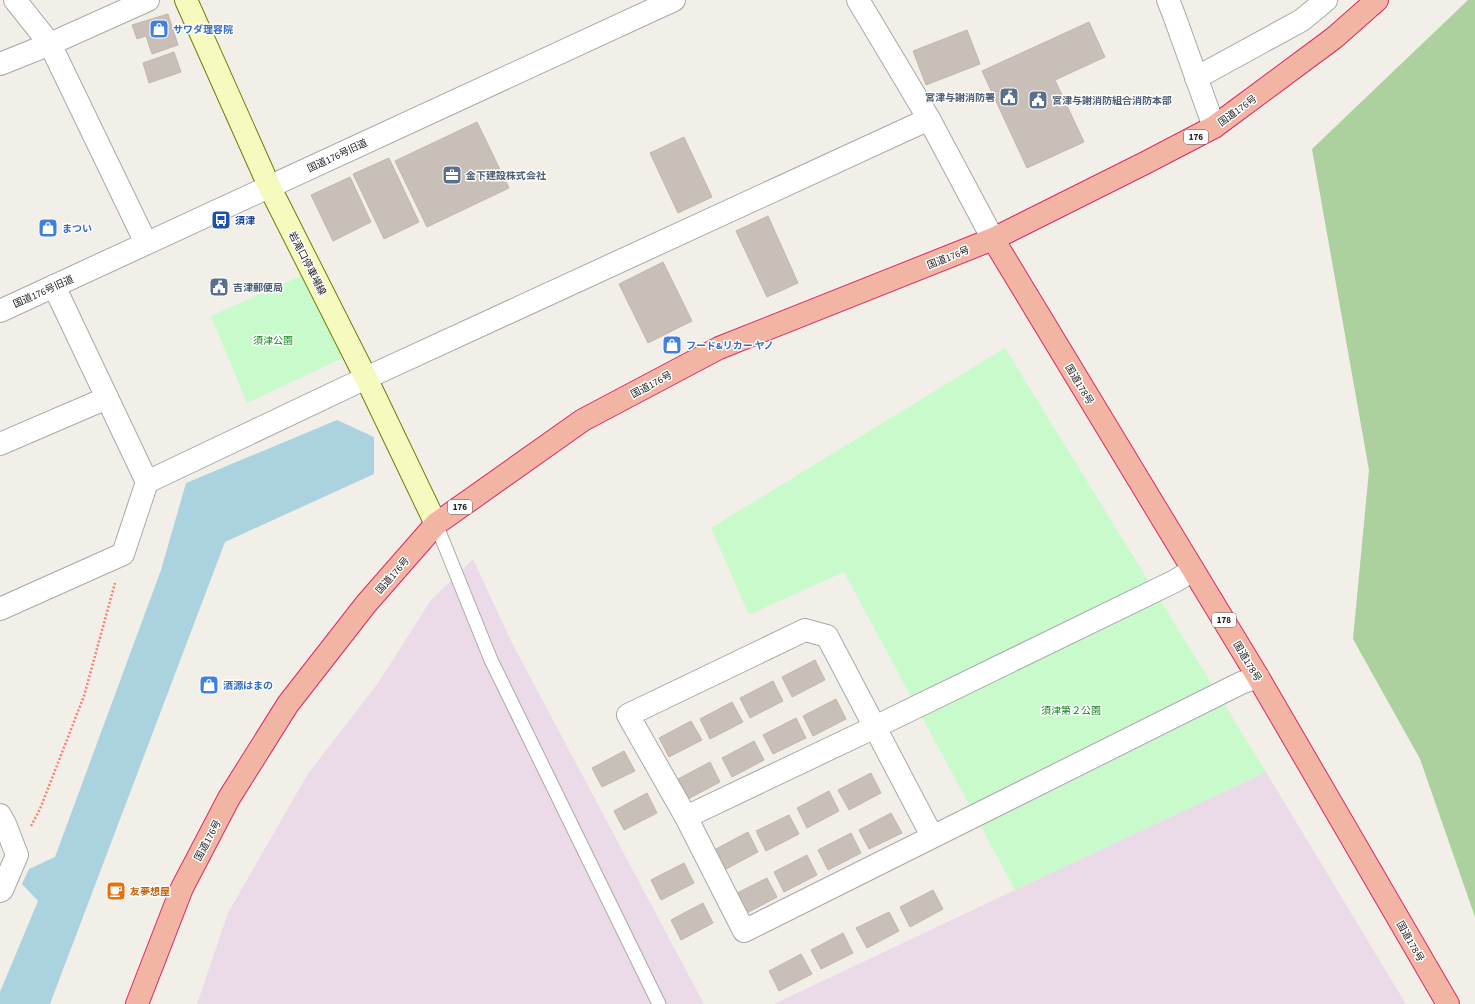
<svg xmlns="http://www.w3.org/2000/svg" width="1475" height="1004" font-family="'Source Sans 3','Noto Sans JP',sans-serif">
<rect width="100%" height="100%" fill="#f2efe9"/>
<g fill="#ebdbe8">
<path d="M473 559 511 641 704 1004H197L228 913 307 775 378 683 431 600Z"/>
<path d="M1266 772 1406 1004H774L1015 890Z"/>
</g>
<path fill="#add19e" d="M1468 0H1475V917L1420 759 1353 639 1369 470 1312 149Z"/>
<g fill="#c8facc">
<path d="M303 275 345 357 247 403 211 316Z"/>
<path d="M1005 348 1266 772 1015 890 844 572 749 615 711 528Z"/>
</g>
<path fill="#aad3df" d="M337 420 374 437V474L225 542 50 1004H0V992L38 901 22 884 29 869 55 857 161 570 186 483Z"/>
<g fill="#c7bfb8" stroke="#c4b6ab">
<path d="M168 14 178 45 152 54 146 36 137 39 132 25Z"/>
<path d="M1089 22 1105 57 1055 80 1084 142 1027 168 982 71Z"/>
<path d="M967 30 980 64 926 85 913 51Z"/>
<path d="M174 52 181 72 149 83 143 63Z"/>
<path d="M477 122 509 188 427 227 395 161Z"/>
<path d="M684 137 712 197 678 213 650 153Z"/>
<path d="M389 158 419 222 384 239 353 174Z"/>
<path d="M350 177 371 222 333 241 311 195Z"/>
<path d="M768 216 798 283 767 297 736 231Z"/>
<path d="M663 262 692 321 648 343 619 284Z"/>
<path d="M815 660 825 680 792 697 782 677Z"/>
<path d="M773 681 783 701 750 718 740 698Z"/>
<path d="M836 699 846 719 813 736 803 716Z"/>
<path d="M732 702 743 722 710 739 700 719Z"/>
<path d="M796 718 806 738 773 754 763 735Z"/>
<path d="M691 721 702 740 669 757 659 738Z"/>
<path d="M754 741 764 760 732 777 722 758Z"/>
<path d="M624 751 635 771 602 787 592 768Z"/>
<path d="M710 762 720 782 688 799 678 779Z"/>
<path d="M871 773 881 793 849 810 838 790Z"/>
<path d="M829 791 839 811 807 828 797 808Z"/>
<path d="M647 793 657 813 624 830 614 811Z"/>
<path d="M891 813 902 833 869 849 859 830Z"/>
<path d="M789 815 799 834 766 851 756 831Z"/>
<path d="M748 832 758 852 726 869 716 849Z"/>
<path d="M851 833 861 853 828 870 818 850Z"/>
<path d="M807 855 817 875 784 892 774 872Z"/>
<path d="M684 863 694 883 661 900 651 880Z"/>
<path d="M767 878 777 897 745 914 735 894Z"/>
<path d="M933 890 943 909 910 927 900 907Z"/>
<path d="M703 903 713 923 681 940 671 920Z"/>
<path d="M889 912 899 931 867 948 856 928Z"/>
<path d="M843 933 853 953 821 969 811 950Z"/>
<path d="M801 954 812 974 779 991 769 971Z"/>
</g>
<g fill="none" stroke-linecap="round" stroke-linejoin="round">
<g stroke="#a9a9a9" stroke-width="15">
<path id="service" d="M436 524 491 660 659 1004"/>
</g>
<g stroke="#a9a9a9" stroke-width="24">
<g id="minor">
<path d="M15 0 50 44 146 243"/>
<path d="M1168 0 1174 15 1214 127"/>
<path d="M0 64 50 44 148 0"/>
<path d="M1196 78 1302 20 1326 0"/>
<path d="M0 444 107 398"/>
<path d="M147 482 366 378 929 119"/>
<path d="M0 609 123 554 147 482 54 286"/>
<path d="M0 815 5 824 17 855 2 890 0 891"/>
<path d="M686 817 875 727 1175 581 1193 570"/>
<path d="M932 836 827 636 805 630 628 715 686 817 744 931 1241 683 1258 677"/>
</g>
</g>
<g stroke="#a9a9a9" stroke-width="24">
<g id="tertiary">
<path d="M858 0 929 119 993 239"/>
<path d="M0 311 674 0"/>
</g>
</g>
<g stroke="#707d05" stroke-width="24">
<path id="secondary" d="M186 0 269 186 366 378 436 524"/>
</g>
<g stroke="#dc2a67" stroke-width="24">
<g id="trunk">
<path d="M993 239 1258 677 1448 1004"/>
<path d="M137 1004 182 888 229 798 288 704 366 604 436 524 583 420 719 348 993 239 1145 163 1214 127 1334 38 1377 0"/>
</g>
</g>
<path stroke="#fa8072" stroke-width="2.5" stroke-dasharray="2 2" stroke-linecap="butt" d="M31 826 40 809 84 696 115 583"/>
<use href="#service" stroke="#fff" stroke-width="13"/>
<use href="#minor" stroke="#fff" stroke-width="22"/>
<use href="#tertiary" stroke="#fff" stroke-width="22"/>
<use href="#secondary" stroke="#f7fabf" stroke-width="22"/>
<use href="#trunk" stroke="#f2b4a3" stroke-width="22"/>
</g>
<defs>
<g id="shop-square" transform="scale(1)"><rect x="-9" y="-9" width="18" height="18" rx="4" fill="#3f7fe0" stroke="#fff"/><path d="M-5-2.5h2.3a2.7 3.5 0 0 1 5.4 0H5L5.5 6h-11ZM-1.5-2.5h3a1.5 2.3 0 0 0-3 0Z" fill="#fff"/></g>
<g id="civic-square" transform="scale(1)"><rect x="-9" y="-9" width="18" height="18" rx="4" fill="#5c6f8a" stroke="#fff"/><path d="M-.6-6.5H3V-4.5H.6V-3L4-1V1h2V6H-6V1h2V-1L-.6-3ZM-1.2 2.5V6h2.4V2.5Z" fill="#fff"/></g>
<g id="office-square" transform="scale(1)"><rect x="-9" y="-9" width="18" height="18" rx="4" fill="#5c6f8a" stroke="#fff"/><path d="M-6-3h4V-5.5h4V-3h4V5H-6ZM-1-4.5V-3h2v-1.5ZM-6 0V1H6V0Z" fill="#fff"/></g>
<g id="bus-square" transform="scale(1)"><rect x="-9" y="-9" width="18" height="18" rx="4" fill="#1a4fb4" stroke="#fff"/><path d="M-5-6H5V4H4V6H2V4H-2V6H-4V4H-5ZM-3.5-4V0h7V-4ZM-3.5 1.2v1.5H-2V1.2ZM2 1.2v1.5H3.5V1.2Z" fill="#fff"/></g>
<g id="cafe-square" transform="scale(1)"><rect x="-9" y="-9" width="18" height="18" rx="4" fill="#e8710a" stroke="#fff"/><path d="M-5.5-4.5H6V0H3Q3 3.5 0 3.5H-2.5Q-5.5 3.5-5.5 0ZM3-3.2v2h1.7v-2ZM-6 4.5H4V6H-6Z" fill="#fff"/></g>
</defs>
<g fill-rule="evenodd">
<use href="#shop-square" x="159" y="29"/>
<use href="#civic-square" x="1009" y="97"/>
<use href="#civic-square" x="1038" y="100"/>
<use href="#office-square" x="452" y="175"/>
<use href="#bus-square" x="221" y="220"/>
<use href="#shop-square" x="48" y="228"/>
<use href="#civic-square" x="219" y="287"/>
<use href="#shop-square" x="672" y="345"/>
<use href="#shop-square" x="209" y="685"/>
<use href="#cafe-square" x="116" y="891"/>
</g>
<g text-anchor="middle" stroke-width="3" stroke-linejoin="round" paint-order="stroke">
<g fill="#fff" stroke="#646464" stroke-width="1">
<rect x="1184" y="130" width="24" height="14" rx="3"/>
<rect x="448" y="500" width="24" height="14" rx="3"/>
<rect x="1212" y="613" width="24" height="14" rx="3"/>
</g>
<g font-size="9" font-weight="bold" fill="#222">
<text x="1196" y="140">176</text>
<text x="460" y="510">176</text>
<text x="1224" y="623">178</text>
</g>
<g font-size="10" font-weight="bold" fill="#366cbe" stroke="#fff" text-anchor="start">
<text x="173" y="33">サワダ理容院</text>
<text x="62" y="232">まつい</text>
<text x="686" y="349">フード&amp;リカー ヤノ</text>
<text x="223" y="689">酒源はまの</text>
</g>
<g font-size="10" font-weight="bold" fill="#4e5e75" stroke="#fff" text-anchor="start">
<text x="995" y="101" text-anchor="end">宮津与謝消防署</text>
<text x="1052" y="104">宮津与謝消防組合消防本部</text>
<text x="466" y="179">金下建設株式会社</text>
<text x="233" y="291">吉津郵便局</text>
</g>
<g font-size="10" fill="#222" stroke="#fff">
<text transform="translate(1237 110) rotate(-36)" y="4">国道176号</text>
<text transform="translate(337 155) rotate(-25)" y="4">国道176号旧道</text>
<text transform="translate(948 257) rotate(-22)" y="4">国道176号</text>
<text transform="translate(308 263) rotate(63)" y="4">岩滝口停車場線</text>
<text transform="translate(43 291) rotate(-24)" y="4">国道176号旧道</text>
<text transform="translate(651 384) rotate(-28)" y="4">国道176号</text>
<text transform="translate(1080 384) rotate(59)" y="4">国道178号</text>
<text transform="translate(392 575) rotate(-49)" y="4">国道176号</text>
<text transform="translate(1248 661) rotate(59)" y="4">国道178号</text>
<text transform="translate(207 840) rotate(-62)" y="4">国道176号</text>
<text transform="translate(1411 941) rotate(60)" y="4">国道178号</text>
</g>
<g font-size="10" font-weight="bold" fill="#164399" stroke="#fff" text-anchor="start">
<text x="235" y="224">須津</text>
</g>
<g font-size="10" fill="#0c8416" stroke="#fff">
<text x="273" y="344">須津公園</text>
<text x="1071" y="714">須津第２公園</text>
</g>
<g font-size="10" font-weight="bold" fill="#c56008" stroke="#fff" text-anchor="start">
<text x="130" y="895">友夢想屋</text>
</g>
</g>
</svg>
